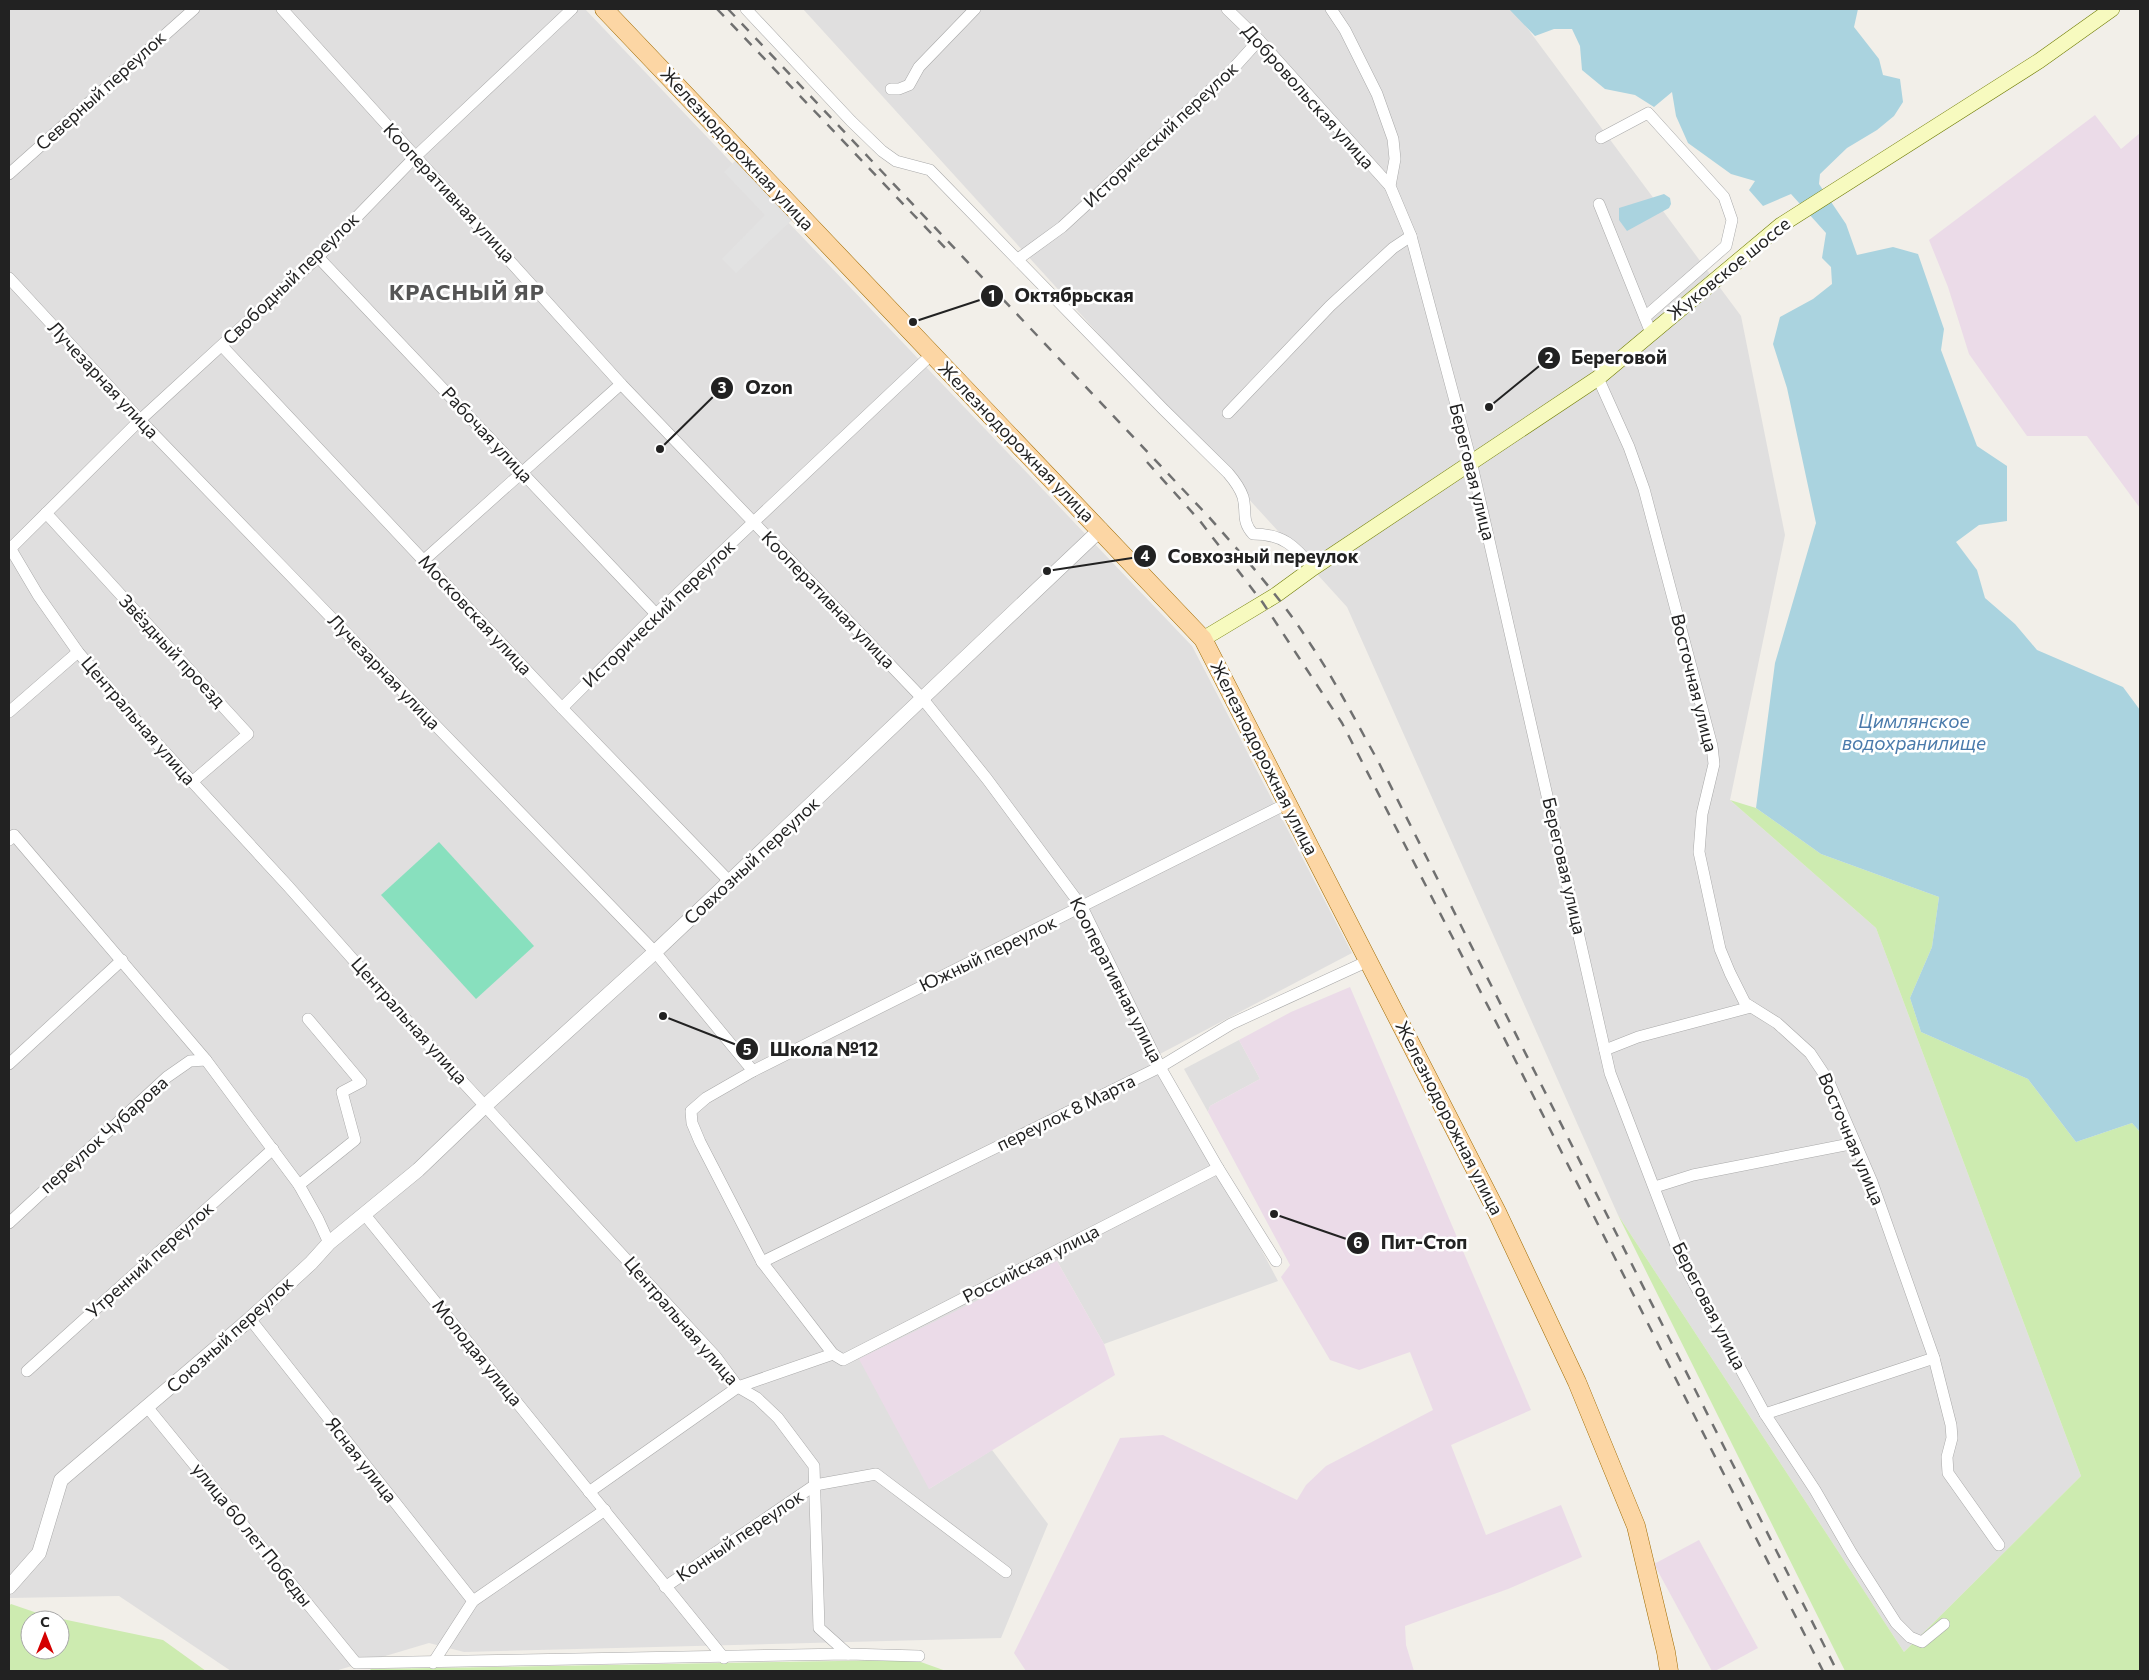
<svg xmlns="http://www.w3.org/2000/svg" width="2149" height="1680" font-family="Commissioner,sans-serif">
<rect width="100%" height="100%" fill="#f2efe9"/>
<g fill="#e0dfdf">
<path d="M9 9H585L1192 646 1352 953 1158 1055 1278 1281 1104 1344 1057 1261 929 1489 992 1450 1048 1524 1001 1638 464 1652 429 1643 335 1671H231L119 1596 9 1598Z"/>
<path d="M803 9H1513L1741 316 1785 535 1730 800 1876 928 2081 1476 1904 1652 1618 1215 1347 607Z"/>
<path d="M1239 1040 1260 1079 1210 1106 1208 1112 1184 1069Z"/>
</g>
<g fill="#ebdbe8">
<path d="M2095 115 2121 149 2140 133V508L2087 436H2027L1969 354 1948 287 1929 240Z"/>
<path d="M1350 987 1531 1410 1451 1445 1486 1535 1561 1505 1582 1557 1508 1589 1405 1626 1406 1645 1414 1671H1026L1014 1653 1120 1438 1163 1435 1297 1500 1306 1485 1326 1466 1433 1410 1410 1352 1359 1370 1330 1360 1281 1277 1290 1265 1208 1112 1210 1106 1260 1079 1239 1040 1291 1012Z"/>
<path d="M1057 1261 1104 1344 1115 1375 929 1489 859 1359Z"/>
<path d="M1699 1540 1758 1648 1715 1671H1712L1654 1564Z"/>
</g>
<g fill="#cdebb0" fill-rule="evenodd">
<path d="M1730 800 1756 808 1821 854 1939 897 1932 947 1910 998 1921 1032 2028 1079 2076 1142 2132 1123 2140 1132V1671H1845L1618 1215 1904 1652 2081 1476 1876 928Z"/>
<path d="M11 1604 43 1615 163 1640 206 1671H9V1606ZM30 1620H60V1650H30Z"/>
<path d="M900 1660 918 1661 946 1671H369L371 1669Z"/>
</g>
<path fill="#88e0be" d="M439 842 534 946 476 999 381 895Z"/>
<path fill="#e2e2e2" d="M737 159 793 219 736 273 722 259 765 215 724 172Z"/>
<g fill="#aad3df">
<path d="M1509 9H1858L1854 27 1879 59 1883 75 1900 79 1903 102 1894 116 1877 130 1847 148 1820 174 1819 184 1846 224 1857 255 1893 247 1918 254 1944 329 1941 350 1977 446 2007 466V521L1979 525 1956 542 1977 570 1985 598 2015 624 2037 650 2123 687 2140 710V1132L2132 1123 2076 1142 2028 1079 1921 1032 1910 998 1932 947 1939 897 1821 854 1756 808 1775 663 1816 523 1787 388 1773 344 1780 317 1813 299 1832 284 1831 267 1822 258 1826 233 1791 194 1763 206 1749 190 1755 181 1731 174 1688 143 1676 116 1672 92 1654 107 1635 95 1605 89 1582 70 1580 46 1572 29H1554L1535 36Z"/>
<path d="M1664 194 1670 198 1671 204 1669 208 1627 231 1619 220V208Z"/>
</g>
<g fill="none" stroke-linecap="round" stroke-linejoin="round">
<g stroke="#a9a9a9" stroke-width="12">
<g id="minor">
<path d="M282 9 621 384 922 698 987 779 1082 907 1160 1067 1218 1168 1276 1261"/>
<path d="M746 9 851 121 882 151 896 161 930 170 1163 409 1228 473C1234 480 1240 488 1243 497 1247 512 1241 521 1253 534 1283 534 1295 546 1313 568"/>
<path d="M1227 9 1259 40 1390 186"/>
<path d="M1331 9 1345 30 1377 94 1393 139 1395 159 1390 186 1411 236 1471 461 1610 1073 1682 1261 1765 1414 1815 1490 1852 1554 1896 1623 1910 1637 1922 1642 1944 1624"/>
<path d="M891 89H899L909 85 919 67 975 9"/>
<path d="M1601 138 1648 113 1724 197 1732 220 1726 246 1645 317"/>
<path d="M9 174 194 9"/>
<path d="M1599 204 1651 333"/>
<path d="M318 257 656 614"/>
<path d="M1018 259 1062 227 1231 71 1259 40"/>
<path d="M9 278 140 420 655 952 753 1071"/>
<path d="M222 346 562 708 730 882"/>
<path d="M1598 378 1629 447 1644 489 1712 746 1714 764 1702 814 1699 852 1720 949 1730 973 1745 1003 1777 1023 1810 1053 1828 1080 1872 1182 1934 1358 1951 1425 1952 1438 1947 1457 1948 1473 1999 1545"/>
<path d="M1228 413 1330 306 1393 248 1411 236"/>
<path d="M46 513 248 734 192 782"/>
<path d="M9 546 38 595 78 652 140 725 288 886 426 1042 716 1357 738 1387 757 1398 778 1418 814 1466 819 1628 848 1654"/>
<path d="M10 549 140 420 318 257 415 157 572 9"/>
<path d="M423 561 621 384"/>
<path d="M562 708 656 614 931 355"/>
<path d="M9 712 78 652"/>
<path d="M9 840 14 835 206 1060 299 1185 318 1219 329 1243"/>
<path d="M1605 1050 1638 1037 1751 1007"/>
<path d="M9 1064 122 960"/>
<path d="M1218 1168 843 1360 833 1354 762 1262 700 1142 692 1123 691 1111 706 1098 753 1071 1288 803"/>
<path d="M299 1185 355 1140 342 1092 361 1082 308 1019"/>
<path d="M1655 1187 1693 1175 1855 1143"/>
<path d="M365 1215 724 1658"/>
<path d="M9 1223 167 1077 190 1061 206 1060"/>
<path d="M762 1262 1160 1067 1231 1024 1368 961"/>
<path d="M250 1319 473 1601"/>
<path d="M27 1371 273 1149"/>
<path d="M148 1408 356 1663 848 1654 919 1656"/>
<path d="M1765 1414 1934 1358"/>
<path d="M589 1492 738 1387 833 1354"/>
<path d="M665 1587 815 1485 876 1474 1006 1572"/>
<path d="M433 1663 473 1601 605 1510"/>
</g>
</g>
<g stroke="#a9a9a9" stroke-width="15">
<path id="tertiary" d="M9 1587 39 1553 61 1480 250 1319 311 1263 329 1243 418 1170 486 1105 655 952 1101 529"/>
</g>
<g stroke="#707d05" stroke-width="16">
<path id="secondary" d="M1203 639 1276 595 1313 568 1598 378 1781 225 2039 61 2112 9"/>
</g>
<g stroke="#a06b00" stroke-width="19">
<path id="primary" d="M604 9 1203 639 1497 1212 1577 1382 1636 1526 1666 1652 1669 1671"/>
</g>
<use href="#minor" stroke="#fff" stroke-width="11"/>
<use href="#tertiary" stroke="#fff" stroke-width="14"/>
<use href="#secondary" stroke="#f7fabf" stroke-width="15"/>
<use href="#primary" stroke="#fcd6a4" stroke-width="18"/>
<g stroke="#707070" stroke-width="2.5" stroke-dasharray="10 10" stroke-linecap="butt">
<path d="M717 9 950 253"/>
<path d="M728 9 1209 517C1245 558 1282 599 1311 645 1336 682 1356 722 1378 761L1837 1671"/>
<path d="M1147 462 1200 521 1263 603 1342 723 1492 1014 1823 1671"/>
</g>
</g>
<g text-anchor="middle" stroke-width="5" stroke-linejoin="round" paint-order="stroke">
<g font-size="18" fill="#222" stroke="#fff">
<text transform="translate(101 91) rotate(-42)" y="6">Северный переулок</text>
<text transform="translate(1308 97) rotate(48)" y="6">Добровольская улица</text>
<text transform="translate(1161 135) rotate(-43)" y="6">Исторический переулок</text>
<text transform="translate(737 149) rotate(47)" y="6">Железнодорожная улица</text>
<text transform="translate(449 193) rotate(47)" y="6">Кооперативная улица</text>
<text transform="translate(1729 269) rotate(-39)" y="6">Жуковское шоссе</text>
<text transform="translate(291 279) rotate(-44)" y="6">Свободный переулок</text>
<text transform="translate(103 380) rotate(47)" y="6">Лучезарная улица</text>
<text transform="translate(487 435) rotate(47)" y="6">Рабочая улица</text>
<text transform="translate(1016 442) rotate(46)" y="6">Железнодорожная улица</text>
<text transform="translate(1472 472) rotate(76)" y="6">Береговая улица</text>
<text transform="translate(828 600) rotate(46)" y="6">Кооперативная улица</text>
<text transform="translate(659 614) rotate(-44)" y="6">Исторический переулок</text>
<text transform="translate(475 615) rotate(47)" y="6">Московская улица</text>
<text transform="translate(172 651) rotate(47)" y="6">Звёздный проезд</text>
<text transform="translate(384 672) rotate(46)" y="6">Лучезарная улица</text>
<text transform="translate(1694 683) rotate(76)" y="6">Восточная улица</text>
<text transform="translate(138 721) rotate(49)" y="6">Центральная улица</text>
<text transform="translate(1264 758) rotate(63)" y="6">Железнодорожная улица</text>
<text transform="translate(752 861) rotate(-43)" y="6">Совхозный переулок</text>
<text transform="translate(1564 866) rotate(77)" y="6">Береговая улица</text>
<text transform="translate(988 954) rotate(-26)" y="6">Южный переулок</text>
<text transform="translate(1116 980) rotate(63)" y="6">Кооперативная улица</text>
<text transform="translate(409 1021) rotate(48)" y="6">Центральная улица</text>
<text transform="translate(1066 1113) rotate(-26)" y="6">переулок 8 Марта</text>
<text transform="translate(1449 1118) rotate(63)" y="6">Железнодорожная улица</text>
<text transform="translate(104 1135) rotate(-42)" y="6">переулок Чубарова</text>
<text transform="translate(1851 1139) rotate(67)" y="6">Восточная улица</text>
<text transform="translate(150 1260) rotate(-42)" y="6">Утренний переулок</text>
<text transform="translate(1031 1264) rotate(-27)" y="6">Российская улица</text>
<text transform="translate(1709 1306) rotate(63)" y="6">Береговая улица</text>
<text transform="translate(681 1321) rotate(49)" y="6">Центральная улица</text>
<text transform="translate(230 1335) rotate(-42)" y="6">Союзный переулок</text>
<text transform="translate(477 1353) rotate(51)" y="6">Молодая улица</text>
<text transform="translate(361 1460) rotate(52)" y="6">Ясная улица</text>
<text transform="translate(252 1535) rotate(51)" y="6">улица 60 лет Победы</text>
<text transform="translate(740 1536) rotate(-34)" y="6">Конный переулок</text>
</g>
<g font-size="19" font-style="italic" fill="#4a7aab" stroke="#fff">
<text x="1914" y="728">Цимлянское<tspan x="1914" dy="22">водохранилище</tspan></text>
</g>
<g font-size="22" font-weight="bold" letter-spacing="1" fill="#555" stroke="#fff">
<text x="467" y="300">КРАСНЫЙ ЯР</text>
</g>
</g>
<path fill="none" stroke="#222" stroke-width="2" d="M913 322L992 296M1489 407L1549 358M660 449L722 388M1047 571L1145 556M663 1016L747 1049M1274 1214L1358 1243"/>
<g fill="#222" stroke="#fff" stroke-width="2">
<circle cx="913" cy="322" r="5"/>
<circle cx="1489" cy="407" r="5"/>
<circle cx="660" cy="449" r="5"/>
<circle cx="1047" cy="571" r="5"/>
<circle cx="663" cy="1016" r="5"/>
<circle cx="1274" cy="1214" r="5"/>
<circle cx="992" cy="296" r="12"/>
<circle cx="1549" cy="358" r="12"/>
<circle cx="722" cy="388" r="12"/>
<circle cx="1145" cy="556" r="12"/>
<circle cx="747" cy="1049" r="12"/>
<circle cx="1358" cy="1243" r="12"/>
</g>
<g font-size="15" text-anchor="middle" font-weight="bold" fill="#fff">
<text x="992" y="301">1</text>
<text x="1549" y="363">2</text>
<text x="722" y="393">3</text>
<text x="1145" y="561">4</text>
<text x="747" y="1055">5</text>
<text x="1358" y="1248">6</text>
</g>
<g font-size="19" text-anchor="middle" font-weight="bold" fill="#222" stroke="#fff" stroke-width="5" stroke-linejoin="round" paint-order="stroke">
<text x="1074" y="302">Октябрьская</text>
<text x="1619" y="364">Береговой</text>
<text x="769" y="394">Ozon</text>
<text x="1263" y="563">Совхозный переулок</text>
<text x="824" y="1056">Школа №12</text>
<text x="1424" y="1249">Пит-Стоп</text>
</g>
<rect width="2149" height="1680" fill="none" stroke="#222222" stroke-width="20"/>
<g transform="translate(45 1635)"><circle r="24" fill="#ffffff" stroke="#a7a7a7"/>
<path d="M0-4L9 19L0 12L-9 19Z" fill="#d40000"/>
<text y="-8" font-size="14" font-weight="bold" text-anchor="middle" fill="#222222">С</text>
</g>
</svg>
